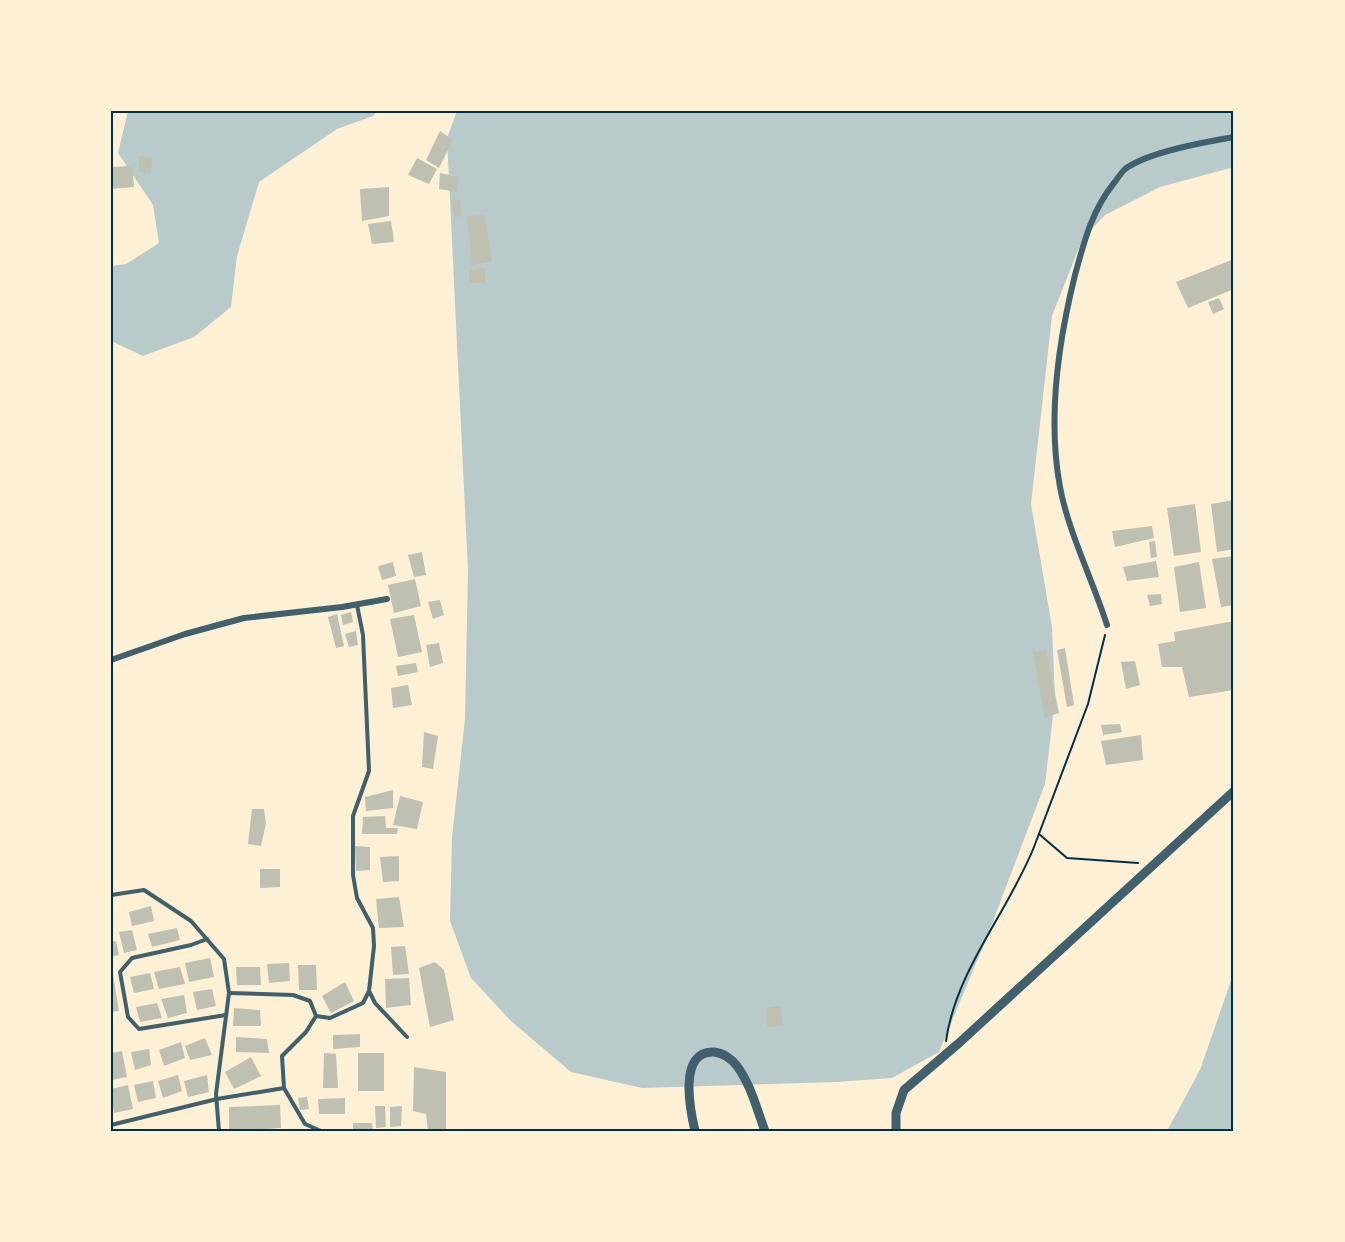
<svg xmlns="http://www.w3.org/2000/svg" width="1345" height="1242" font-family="Barlow,sans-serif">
<rect width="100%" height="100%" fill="#fdf0d5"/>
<g fill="#b9caca">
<path d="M128 111H377L373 116 337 129 259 182 237 256 231 307 194 337 143 356 111 341V266L126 264 159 243 153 205 118 153Z"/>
<path d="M457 111H1234V167L1160 187 1105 215 1082 240 1052 316 1031 504 1052 627 1055 699 1045 784 987 937 939 1052 892 1078 836 1082 642 1088 571 1072 511 1021 471 978 450 921 452 838 465 719 468 571 447 138Z"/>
<path d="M1234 972V1131H1167L1200 1070Z"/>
</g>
<g fill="#bec0b2">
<path d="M440 131 453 140 439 168 426 160Z"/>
<path d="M139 156 152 158 151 174 139 172Z"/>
<path d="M417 158 437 169 429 184 408 175Z"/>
<path d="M132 166 134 187 111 189V167Z"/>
<path d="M440 173 459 177 457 192 439 189Z"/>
<path d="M389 187V216L362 221 360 189Z"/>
<path d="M460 200 462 216 454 217 452 201Z"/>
<path d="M485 215 492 262 472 265 467 216Z"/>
<path d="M391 221 394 242 372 244 368 224Z"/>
<path d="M1234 259V289L1188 308 1176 282Z"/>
<path d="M485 268V283H469V269Z"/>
<path d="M1219 298 1224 309 1213 314 1208 302Z"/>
<path d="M1234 500V549L1217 552 1211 504Z"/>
<path d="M1195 504 1201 552 1174 556 1167 508Z"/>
<path d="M1152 526 1154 538 1115 547 1112 531Z"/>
<path d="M1155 541 1157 557 1151 558 1149 542Z"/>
<path d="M422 552 426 575 414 577 408 555Z"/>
<path d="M1234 556V605L1221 607 1212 559Z"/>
<path d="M1156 561 1159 577 1127 581 1123 567Z"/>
<path d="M393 562 396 576 382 580 378 566Z"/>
<path d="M1199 562 1206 608 1180 612 1174 567Z"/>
<path d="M415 579 421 606 394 613 388 585Z"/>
<path d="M1161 594 1162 604 1150 606 1147 595Z"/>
<path d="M440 600 444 615 433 619 428 602Z"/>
<path d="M351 612 353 622 343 625 341 615Z"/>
<path d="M337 614 344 646 336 648 328 617Z"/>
<path d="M414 615 422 652 398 657 390 619Z"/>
<path d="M1234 621V690L1189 697 1182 667H1162L1158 644 1175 641 1174 632Z"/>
<path d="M356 631 358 645 349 647 345 634Z"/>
<path d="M439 643 443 663 430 667 426 645Z"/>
<path d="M1065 648 1074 705 1067 707 1057 650Z"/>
<path d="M1046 650 1059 713 1045 718 1033 652Z"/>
<path d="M1135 661 1140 685 1126 689 1121 662Z"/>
<path d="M416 663 418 672 398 676 396 666Z"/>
<path d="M408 685 412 705 393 708 391 688Z"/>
<path d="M1120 724 1122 732 1103 735 1101 725Z"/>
<path d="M424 732 438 736 433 769 422 767Z"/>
<path d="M1141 735 1143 760 1106 765 1101 741Z"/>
<path d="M393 790V808L366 811 365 797Z"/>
<path d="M400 796 423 802 417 829 393 825Z"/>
<path d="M252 809H264L266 823 261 846 248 844Z"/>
<path d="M385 816 386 828H398L397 834H362L363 817Z"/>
<path d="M355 846 370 847V870L356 871Z"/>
<path d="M399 856V881L383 882 380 857Z"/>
<path d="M260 869H280V887L260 888Z"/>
<path d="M399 897 404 927 379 928 376 899Z"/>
<path d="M151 906 154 921 132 926 129 912Z"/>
<path d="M177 928 180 940 152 947 148 934Z"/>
<path d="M132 930 137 950 124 953 119 932Z"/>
<path d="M116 941 119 955 111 957V942Z"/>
<path d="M405 946 409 974 393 975 391 947Z"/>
<path d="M210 958 214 977 189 982 185 963Z"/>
<path d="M435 962 444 970 454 1020 430 1027 419 968Z"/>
<path d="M289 963 290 981 269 983 267 964Z"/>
<path d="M298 965H316L317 990H299Z"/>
<path d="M180 967 185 984 159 989 154 972Z"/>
<path d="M236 967H260L261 985H237Z"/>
<path d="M150 973 154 989 134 993 130 977Z"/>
<path d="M113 975 119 1011 111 1012V976Z"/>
<path d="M409 978 411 1005 386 1008 385 979Z"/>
<path d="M345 982 354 1001 331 1013 322 996Z"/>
<path d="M212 989 216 1006 197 1010 193 992Z"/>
<path d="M184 995 187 1013 168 1018 161 999Z"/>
<path d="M157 1003 162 1018 140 1022 136 1007Z"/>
<path d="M780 1006 783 1025 767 1028 766 1008Z"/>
<path d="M234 1008 260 1010 261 1026H233Z"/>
<path d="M360 1034V1047L333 1049V1035Z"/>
<path d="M236 1037 267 1039 269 1053 236 1052Z"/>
<path d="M205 1038 212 1055 190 1060 185 1046Z"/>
<path d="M181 1042 185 1058 164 1066 159 1050Z"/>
<path d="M149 1049 151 1065 135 1070 131 1052Z"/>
<path d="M122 1051 127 1077 112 1080 111 1053Z"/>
<path d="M324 1053 336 1054 338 1088H323Z"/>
<rect x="358" y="1053" width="26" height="38"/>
<path d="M251 1057 261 1076 234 1089 225 1072Z"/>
<path d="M414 1067 446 1072V1131H428L426 1114 413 1111Z"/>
<path d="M178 1075 182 1091 163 1098 158 1081Z"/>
<path d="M207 1075 209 1092 188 1097 184 1081Z"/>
<path d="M153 1081 156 1098 138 1102 134 1085Z"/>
<path d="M128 1085 133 1109 114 1113 111 1089Z"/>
<path d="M307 1097 309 1109 300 1110 298 1098Z"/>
<path d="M345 1098V1114H319L318 1099Z"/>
<path d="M280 1105 281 1128 229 1131V1107Z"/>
<path d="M375 1106H385L386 1127 376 1128Z"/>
<path d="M402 1106 401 1126 390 1127V1107Z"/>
<path d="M353 1123H372L373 1131H353Z"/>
</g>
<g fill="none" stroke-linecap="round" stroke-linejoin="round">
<g stroke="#003049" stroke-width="2">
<path d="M1039 834 1067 858 1138 863"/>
<path d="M946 1041C956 970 1008 912 1034 847L1088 704 1105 635"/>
</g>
<g stroke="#3f606c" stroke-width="4">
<path d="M357 605 363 635 369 771 353 816V875L357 898 373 928 374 946 369 991 375 1003 407 1037"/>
<path d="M111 895 144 890 191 921 224 959 229 993 216 1094 219 1131"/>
<path d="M207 939 191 945 132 958 120 972 128 1017 139 1029 226 1015"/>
<path d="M229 993 293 995 310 1001 316 1016 306 1032 282 1056 284 1088 305 1124 321 1131"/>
<path d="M316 1016 330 1018 363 1003 369 991"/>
<path d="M111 1125 217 1099 284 1088"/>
</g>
<g stroke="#3f606c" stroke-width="6">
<path d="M1107 625C1093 581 1068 531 1060 487 1047 417 1058 343 1075 275 1084 242 1092 210 1114 183 1117 179 1121 173 1125 169 1148 152 1205 142 1234 137"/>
<path d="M111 660 185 634 244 618 342 607 387 599"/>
</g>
<g stroke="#3f606c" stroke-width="9">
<path d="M695 1131C690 1110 678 1050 714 1052 723 1053 732 1059 737 1066 751 1085 757 1110 765 1131"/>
<path d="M896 1131V1113L904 1090 959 1043 1234 791"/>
</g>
</g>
<rect width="1345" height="1242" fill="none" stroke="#fdf0d5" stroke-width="225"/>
<rect x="112" y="112" width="1120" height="1018" fill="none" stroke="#003049" stroke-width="2"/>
</svg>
